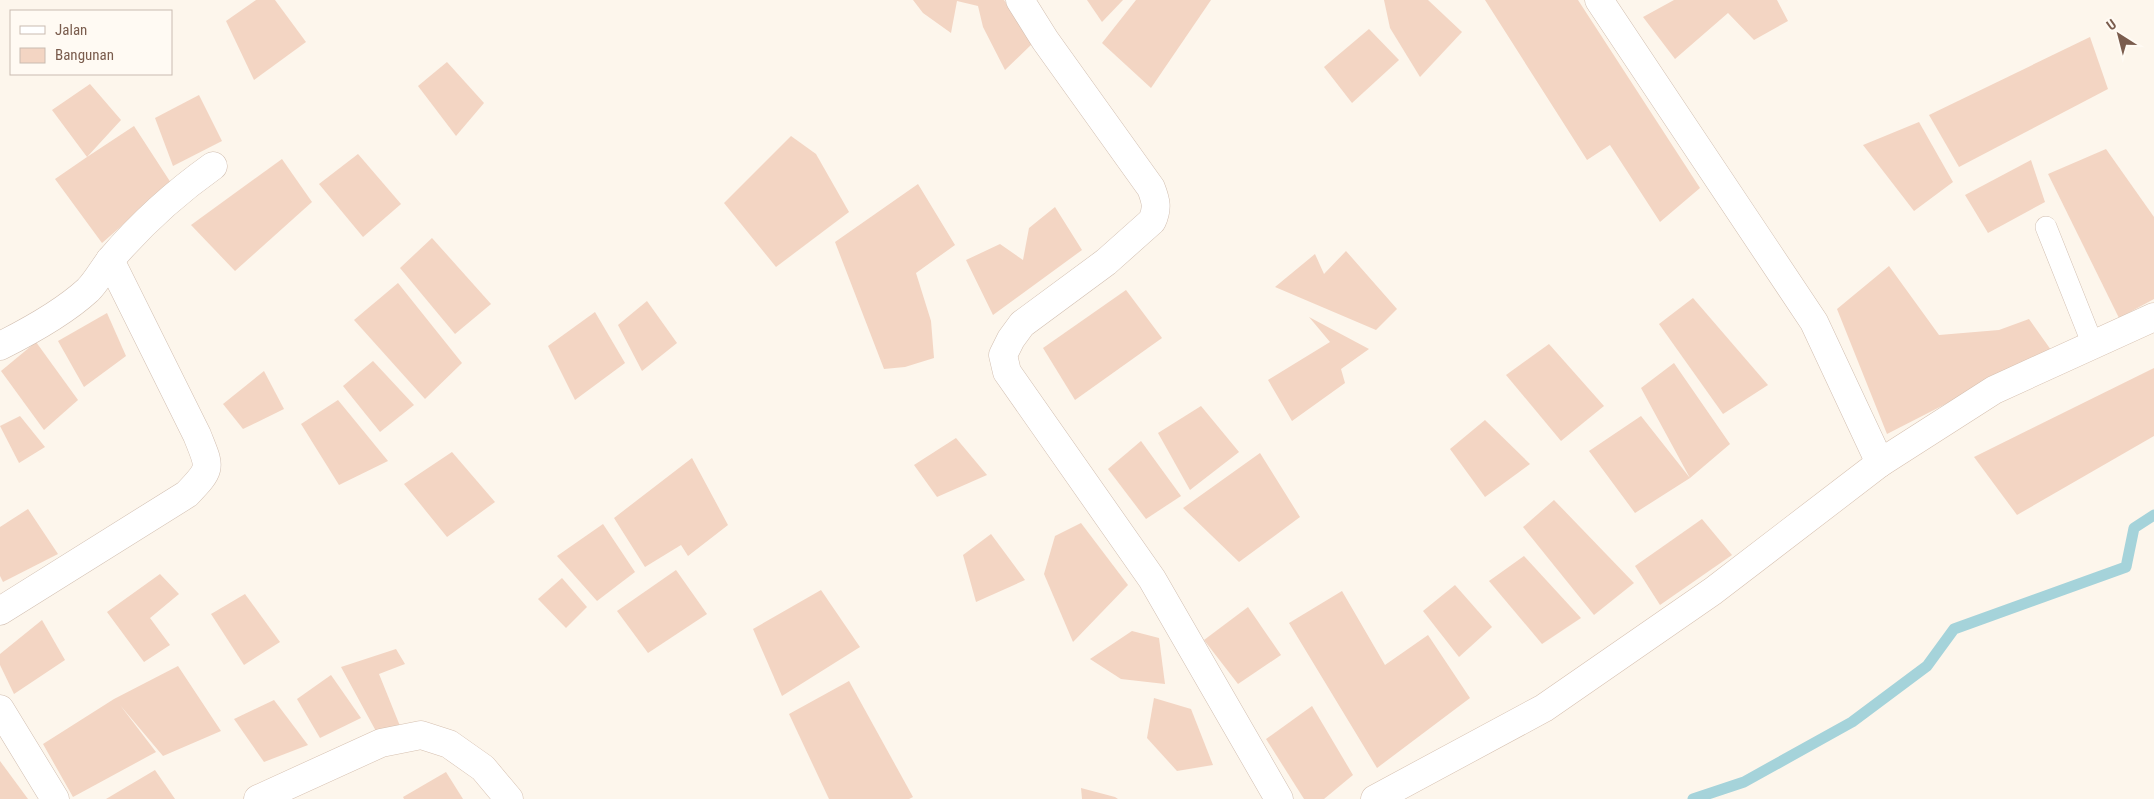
<svg xmlns="http://www.w3.org/2000/svg" width="2154" height="799" font-family="'Roboto Condensed',sans-serif">
<rect width="100%" height="100%" fill="#fdf6ec"/>
<g fill="none" stroke-linecap="round" stroke-linejoin="round">
<path stroke="#a5d3da" stroke-width="11" d="M1693 799 1744 782 1852 722 1927 666 1954 629 2126 567 2134 528 2154 515"/>
</g>
<g fill="#f3d5c3">
<path d="M256 0H275L306 42 254 80 226 21Z"/>
<path d="M913 0H1004L1033 43 1005 70 983 27 978 6 957 1 951 33 923 13Z"/>
<path d="M1087 0H1123L1102 22Z"/>
<path d="M1136 0H1211L1151 88 1102 43Z"/>
<path d="M1384 0H1428L1462 32 1420 77 1390 28Z"/>
<path d="M1485 0H1578L1700 188 1660 222 1610 145 1587 160Z"/>
<path d="M1674 0H1777L1788 21 1754 40 1728 13 1675 59 1643 17Z"/>
<path d="M1369 29 1399 60 1352 103 1324 67Z"/>
<path d="M2090 37 2108 89 1959 167 1929 115Z"/>
<path d="M447 62 484 103 456 136 418 86Z"/>
<path d="M90 84 121 120 87 157 134 126 171 183 102 243 55 179 87 157 52 110Z"/>
<path d="M199 95 222 141 173 166 155 118Z"/>
<path d="M1919 122 1953 182 1914 211 1863 145Z"/>
<path d="M791 136 816 154 849 212 776 267 724 203Z"/>
<path d="M2106 149 2154 217V299L2119 318 2048 174Z"/>
<path d="M358 154 401 204 363 237 319 184Z"/>
<path d="M282 159 312 202 235 271 191 225Z"/>
<path d="M2031 160 2045 202 1988 233 1965 195Z"/>
<path d="M918 184 955 245 916 273 931 321 934 358 905 367 884 369 835 242Z"/>
<path d="M1055 207 1082 250 993 315 966 260 1000 244 1023 260 1029 228Z"/>
<path d="M432 238 491 304 455 334 400 268Z"/>
<path d="M1346 251 1397 309 1376 330 1275 287 1315 254 1324 274Z"/>
<path d="M1889 266 1939 335 1999 330 2029 319 2051 350 1887 434 1837 309Z"/>
<path d="M398 283 462 363 425 399 354 320Z"/>
<path d="M1126 290 1162 338 1075 400 1043 348Z"/>
<path d="M1693 298 1768 385 1723 414 1659 324Z"/>
<path d="M647 301 677 343 642 371 618 325Z"/>
<path d="M595 312 625 363 575 400 548 346Z"/>
<path d="M107 313 126 356 84 387 58 341Z"/>
<path d="M1309 317 1369 349 1341 369 1345 383 1292 421 1268 380 1330 342Z"/>
<path d="M36 342 78 400 44 430 1 371Z"/>
<path d="M1549 344 1604 406 1561 441 1506 375Z"/>
<path d="M373 361 414 405 380 432 343 386Z"/>
<path d="M1674 363 1730 444 1690 478 1635 513 1589 451 1641 416 1690 478 1641 388Z"/>
<path d="M2154 368V436L2017 515 1974 457Z"/>
<path d="M264 371 284 409 243 429 223 404Z"/>
<path d="M338 400 388 461 339 485 301 424Z"/>
<path d="M1201 406 1239 452 1190 490 1158 433Z"/>
<path d="M20 416 45 447 19 463 0 426Z"/>
<path d="M1485 420 1530 464 1485 497 1450 449Z"/>
<path d="M956 438 987 475 937 497 914 465Z"/>
<path d="M1141 441 1181 496 1146 519 1108 469Z"/>
<path d="M452 452 495 502 447 537 404 484Z"/>
<path d="M1260 453 1300 517 1239 562 1183 508Z"/>
<path d="M692 458 728 525 688 556 681 545 645 567 614 518Z"/>
<path d="M1554 500 1634 583 1594 615 1523 527Z"/>
<path d="M28 509 58 554 3 582 0 576V527Z"/>
<path d="M1702 519 1732 555 1660 605 1635 566Z"/>
<path d="M1081 523 1128 585 1073 642 1044 574 1055 536Z"/>
<path d="M603 524 635 572 597 601 557 556Z"/>
<path d="M991 534 1025 580 976 602 963 555Z"/>
<path d="M1524 556 1581 618 1542 644 1489 581Z"/>
<path d="M676 570 707 614 648 653 617 611Z"/>
<path d="M160 574 179 594 150 618 170 645 144 662 107 612Z"/>
<path d="M562 578 587 607 566 628 538 599Z"/>
<path d="M1455 585 1492 627 1459 657 1423 611Z"/>
<path d="M821 590 860 647 782 696 753 629Z"/>
<path d="M1342 591 1385 665 1428 635 1470 698 1377 768 1289 623Z"/>
<path d="M245 594 280 642 244 665 211 614Z"/>
<path d="M1248 607 1281 655 1238 684 1204 640Z"/>
<path d="M42 620 65 660 14 694 0 665V654Z"/>
<path d="M1132 631 1159 638 1165 684 1121 679 1090 659Z"/>
<path d="M396 649 405 664 379 674 400 726 377 733 341 667Z"/>
<path d="M178 666 221 731 163 756 120 705 156 752 73 797 43 744 114 699Z"/>
<path d="M331 675 361 718 320 738 297 699Z"/>
<path d="M849 681 913 797 909 799H829L789 714Z"/>
<path d="M1154 698 1191 709 1213 765 1177 771 1147 738Z"/>
<path d="M274 700 308 745 264 762 234 719Z"/>
<path d="M1312 706 1353 775 1324 799H1304L1266 739Z"/>
<path d="M0 761 28 799H0Z"/>
<path d="M155 770 175 799H106Z"/>
<path d="M446 772 463 799H404L403 797Z"/>
<path d="M1081 788 1115 797 1118 799H1082Z"/>
</g>
<g fill="none" stroke-linecap="round" stroke-linejoin="round">
<g stroke="#d1beb0" stroke-width="22">
<path id="lane" d="M2046 227 2093 345"/>
</g>
<g stroke="#d1beb0" stroke-width="29">
<g id="street">
<path d="M1020 0 1045 40 1151 188C1156 201 1158 208 1152 221L1106 262 1022 324 1011 339 1003 355 1007 372 1152 579 1279 799"/>
<path d="M1599 0 1814 322 1880 463"/>
<path d="M0 346C30 331 63 313 88 290 97 281 103 269 111 259 141 224 175 193 213 166"/>
<path d="M0 611 187 494C213 467 210 468 197 435L110 260"/>
<path d="M0 709 55 799"/>
</g>
</g>
<g stroke="#d6c0b0" stroke-width="29">
<g id="secondary">
<path d="M258 799 381 743 421 735 449 744 483 768 509 799"/>
<path d="M1375 799 1544 708 1713 591 1880 463 1994 390 2154 317"/>
</g>
</g>
<use href="#lane" stroke="#fff" stroke-width="21"/>
<use href="#street" stroke="#fff" stroke-width="28"/>
<use href="#secondary" stroke="#fff" stroke-width="28"/>
</g>
<rect x="10" y="10" width="162" height="65" fill="#fffaf3" stroke="#cabbb1"/>
<rect x="20" y="26" width="25" height="8" fill="#ffffff" stroke="#cabbb1"/>
<text x="55" y="35" font-size="15" fill="#7a5c4d">Jalan</text>
<rect x="20" y="48" width="25" height="15" fill="#f3d5c3" stroke="#cabbb1"/>
<text x="55" y="60" font-size="15" fill="#7a5c4d">Bangunan</text>
<g transform="translate(2119 35) rotate(324)" stroke="#fffaf3" stroke-width="4" paint-order="stroke">
<path d="M0-4L9 19L0 12L-9 19Z" fill="#7a5c4d"/>
<text y="-8" font-size="14" font-weight="bold" text-anchor="middle" fill="#7a5c4d">U</text>
</g>
</svg>
